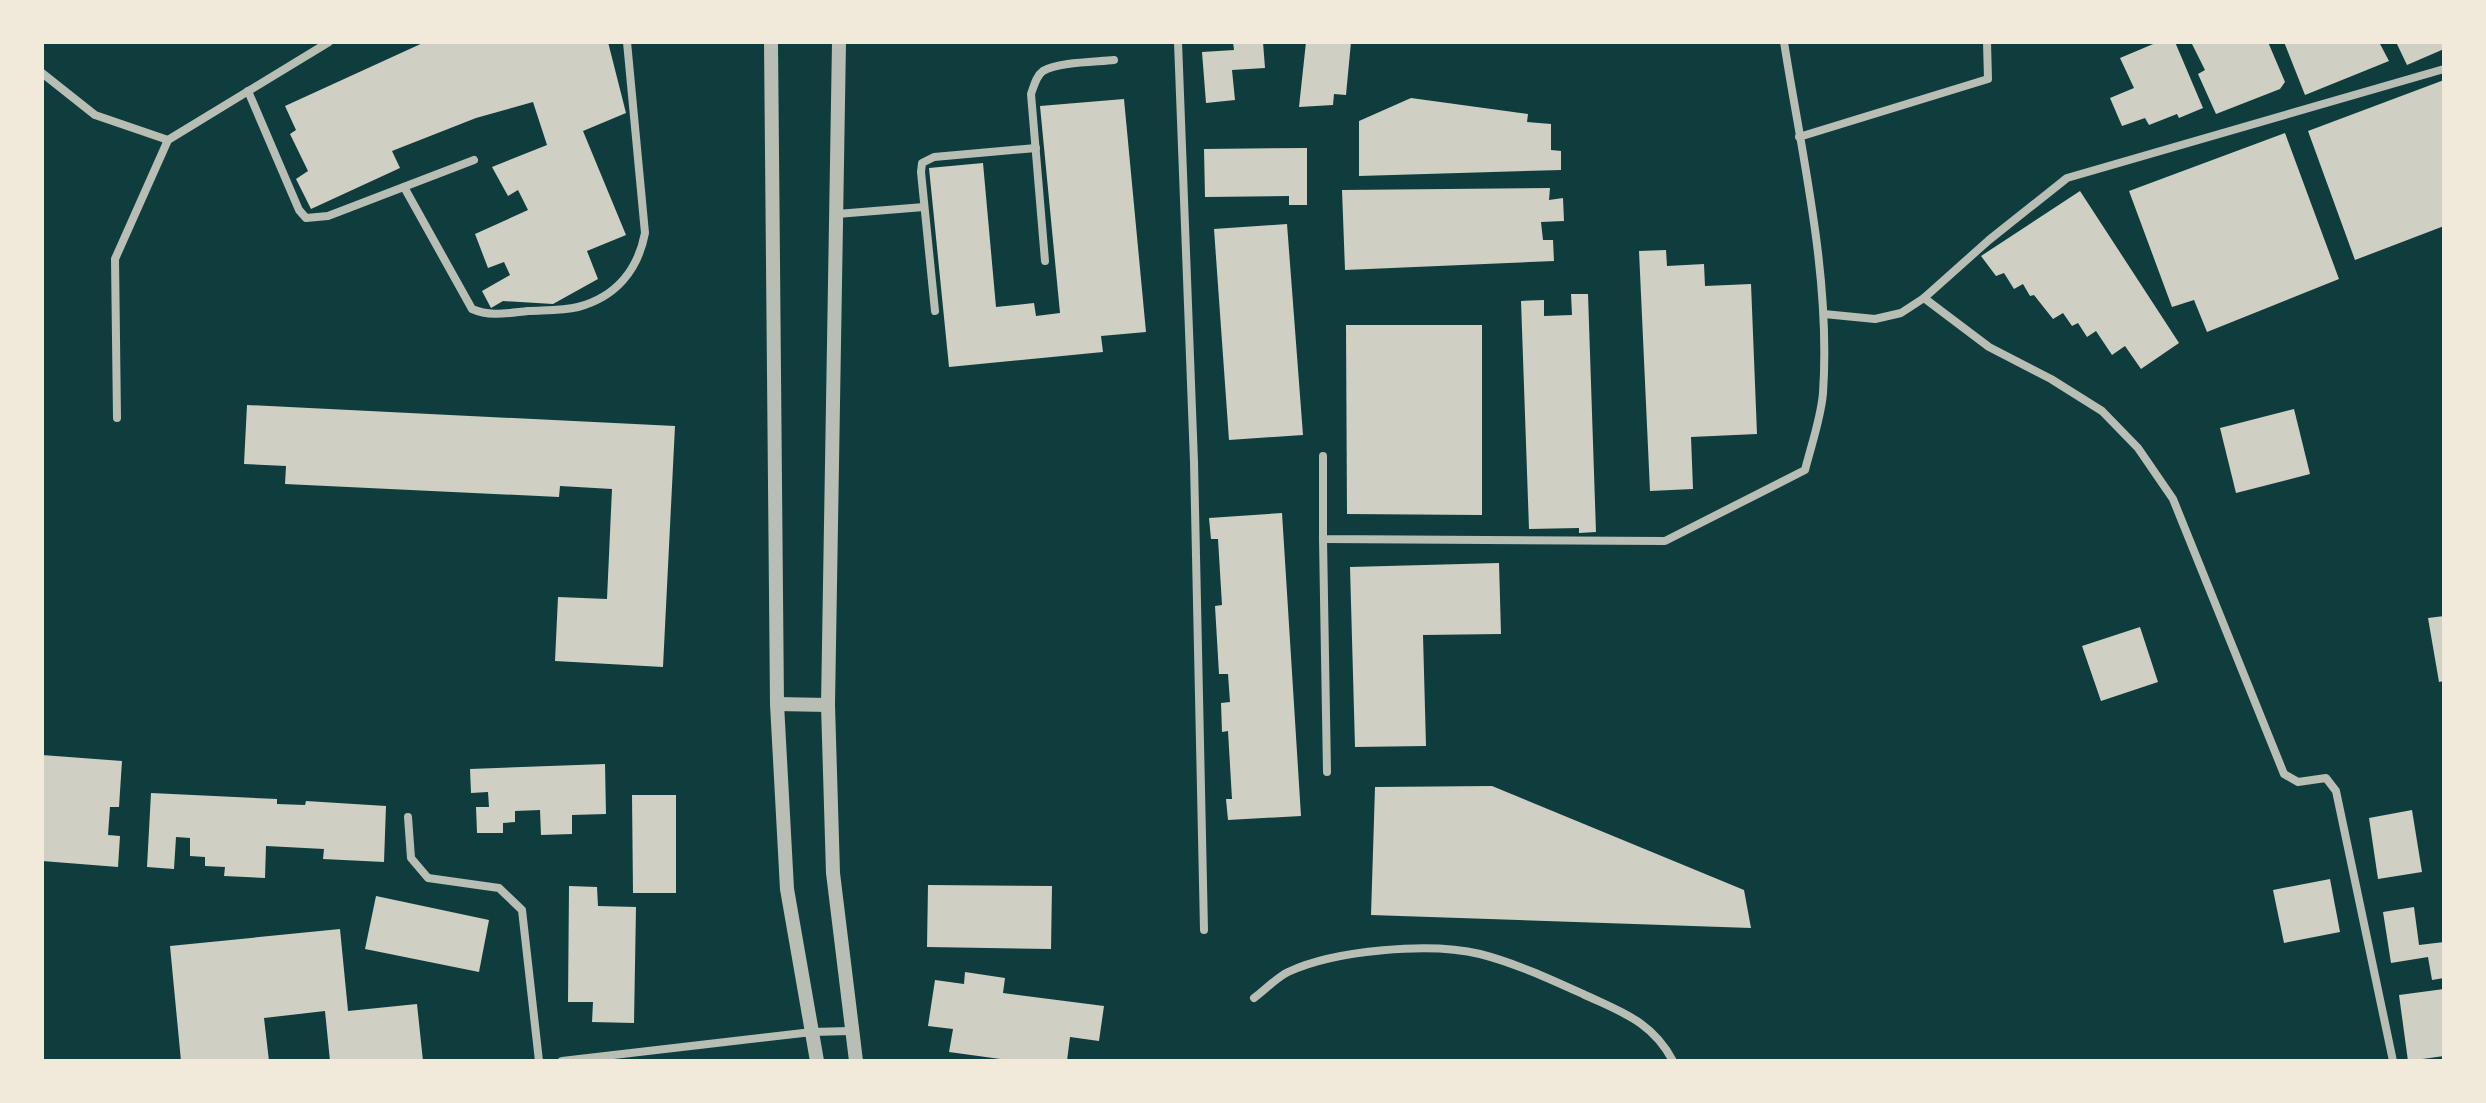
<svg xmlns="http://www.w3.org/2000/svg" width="2486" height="1103" font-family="Helvetica,sans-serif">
<rect width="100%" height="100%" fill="#0f3d3e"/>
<g fill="#cfcfc3">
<path d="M425 42H608L626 113 583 131 626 235 587 251 598 279 553 304 503 301 491 308 482 291 510 275 504 262 488 268 475 234 528 210 518 190 508 196 492 167 547 145 533 102 476 118 392 151 400 168 311 209 296 179 308 171 290 134 296 130 285 106Z"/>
<path d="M1233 42H1263L1265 68 1232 70 1235 100 1206 103 1202 52 1234 50Z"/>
<path d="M1306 42H1351L1346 95 1334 94 1333 105 1299 107Z"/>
<path d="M2158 42H2175L2203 108 2179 118 2177 114 2149 125 2145 118 2122 126 2110 98 2134 88 2120 58Z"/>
<path d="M2191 42H2268L2285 82 2280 89 2216 114 2198 74 2205 70Z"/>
<path d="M2284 42H2379L2389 61 2305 95Z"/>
<path d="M2396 42H2444V49L2407 65Z"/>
<path d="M2444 80V226L2355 260 2308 131Z"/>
<path d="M1411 98 1528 114 1527 122 1551 124V150L1561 151V170L1359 176V121Z"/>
<path d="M1124 99 1146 332 1101 336 1103 352 949 367 929 168 983 163 996 307 1034 303 1036 316 1060 313 1040 106Z"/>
<path d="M2285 133 2339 279 2207 332 2194 300 2172 307 2129 191Z"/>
<path d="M1307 148V205H1289V196L1205 197 1204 149Z"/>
<path d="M1550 188 1549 200 1563 198 1564 221 1541 222 1543 240H1553L1554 261 1345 270 1342 190Z"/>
<path d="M2080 191 2179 343 2141 369 2125 346 2112 355 2096 331 2087 337 2078 323 2072 326 2063 313 2053 319 2034 295 2030 296 2023 284 2014 289 2004 273 1996 276 1981 256Z"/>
<path d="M1287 224 1303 435 1229 440 1214 229Z"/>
<path d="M1666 250 1667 266 1704 264 1705 286 1751 284 1757 434 1691 437 1693 489 1650 491 1639 251Z"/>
<path d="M1571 294H1588L1596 532 1579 533V528L1529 529 1521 301 1544 300V316L1572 315Z"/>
<path d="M1346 325H1482V515L1347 514Z"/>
<path d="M247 405 675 426 663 667 555 661 558 597 607 599 612 489 560 486 559 497 285 484 286 466 244 464Z"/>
<path d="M2294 409 2310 474 2236 493 2220 428Z"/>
<path d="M1282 513 1301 816 1228 820 1226 799H1232L1228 731 1222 732 1221 703 1230 702 1228 674H1219L1215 606 1222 605 1218 539H1211L1209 518Z"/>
<path d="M1499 563 1501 634 1423 635 1426 746 1355 747 1350 567Z"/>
<path d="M2444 616V681L2439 682 2428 618Z"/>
<path d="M2140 627 2158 682 2101 701 2082 646Z"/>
<path d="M42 755 122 761 119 807H110L108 835 120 836 118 867 42 861Z"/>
<path d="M605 764 606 814 572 815V834L541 835 540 810 515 811V822L503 823V833H477L476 807H489L488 792 471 793 470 769Z"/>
<path d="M1492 786 1744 890 1751 928 1371 915 1375 787Z"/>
<path d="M151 793 277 799V804L305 805 306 801 386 806 384 862 323 859 324 849 266 846 265 878 224 876 225 867 205 866V857L190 856V838L176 837 174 869 147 867Z"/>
<path d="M632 795H676V893H633Z"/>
<path d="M2412 810 2422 872 2378 879 2369 818Z"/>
<path d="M2330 879 2340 932 2284 943 2273 890Z"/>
<path d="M928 885 1052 886 1051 949 927 947Z"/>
<path d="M569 886 597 887 598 906 636 907 634 1023 592 1022 593 1002H568Z"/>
<path d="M376 896 489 920 479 972 365 949Z"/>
<path d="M2414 907 2419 945 2444 942V978L2432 980 2428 957 2391 963 2383 912Z"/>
<path d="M340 929 348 1011 417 1004 423 1061H330L325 1011 264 1018 269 1061H181L170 946Z"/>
<path d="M965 972 1005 978 1003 993 1104 1006 1099 1041 1070 1037 1067 1061H1015L949 1052 953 1029 928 1026 935 980 964 984Z"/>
<path d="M2444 989V1056L2408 1061 2399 995Z"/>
</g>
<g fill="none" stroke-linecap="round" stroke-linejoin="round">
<g stroke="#b8beb3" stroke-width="8">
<path d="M1178 42 1194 462 1204 930"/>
<path d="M42 73 95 115 168 140"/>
<path d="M248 91 299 210 306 218 328 216 474 160"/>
<path d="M1799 137 1988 79 1987 42"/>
<path d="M404 187 472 309C490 317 508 313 528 311 543 310 562 311 578 307 616 297 638 270 645 233L627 42"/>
<path d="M837 214 924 207"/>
<path d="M1045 261 1031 94C1034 86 1036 76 1043 71 1058 62 1096 62 1114 60"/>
<path d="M1924 298 1989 347 2051 379 2102 411 2138 448 2173 499 2284 774 2298 782 2326 778 2336 791 2393 1061"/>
<path d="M935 311 921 172 922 163 934 157 1036 148"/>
<path d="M1824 314 1875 319 1901 313 1924 298 1989 240 2067 178 2444 69"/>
<path d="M117 418 115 259 168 140 329 42"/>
<path d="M1323 456V539L1665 541 1805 470C1811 446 1821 418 1823 393 1831 276 1802 157 1784 42"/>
<path d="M1323 539 1327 772"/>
<path d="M408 817 411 858 428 878 499 888 522 910 539 1061"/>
<path d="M1254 998C1265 990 1276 978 1288 972 1335 950 1430 942 1480 954 1515 963 1550 979 1583 994 1621 1012 1652 1021 1673 1061"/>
<path d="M562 1061 812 1032 850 1031"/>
</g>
<g stroke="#b8beb3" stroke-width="14">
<path d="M771 42 777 704 787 889 817 1061"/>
<path d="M839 42 828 705 833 873 856 1061"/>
<path d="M777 704 828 705"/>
</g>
</g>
<rect width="2486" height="1103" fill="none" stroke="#f1e9da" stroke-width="88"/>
</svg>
